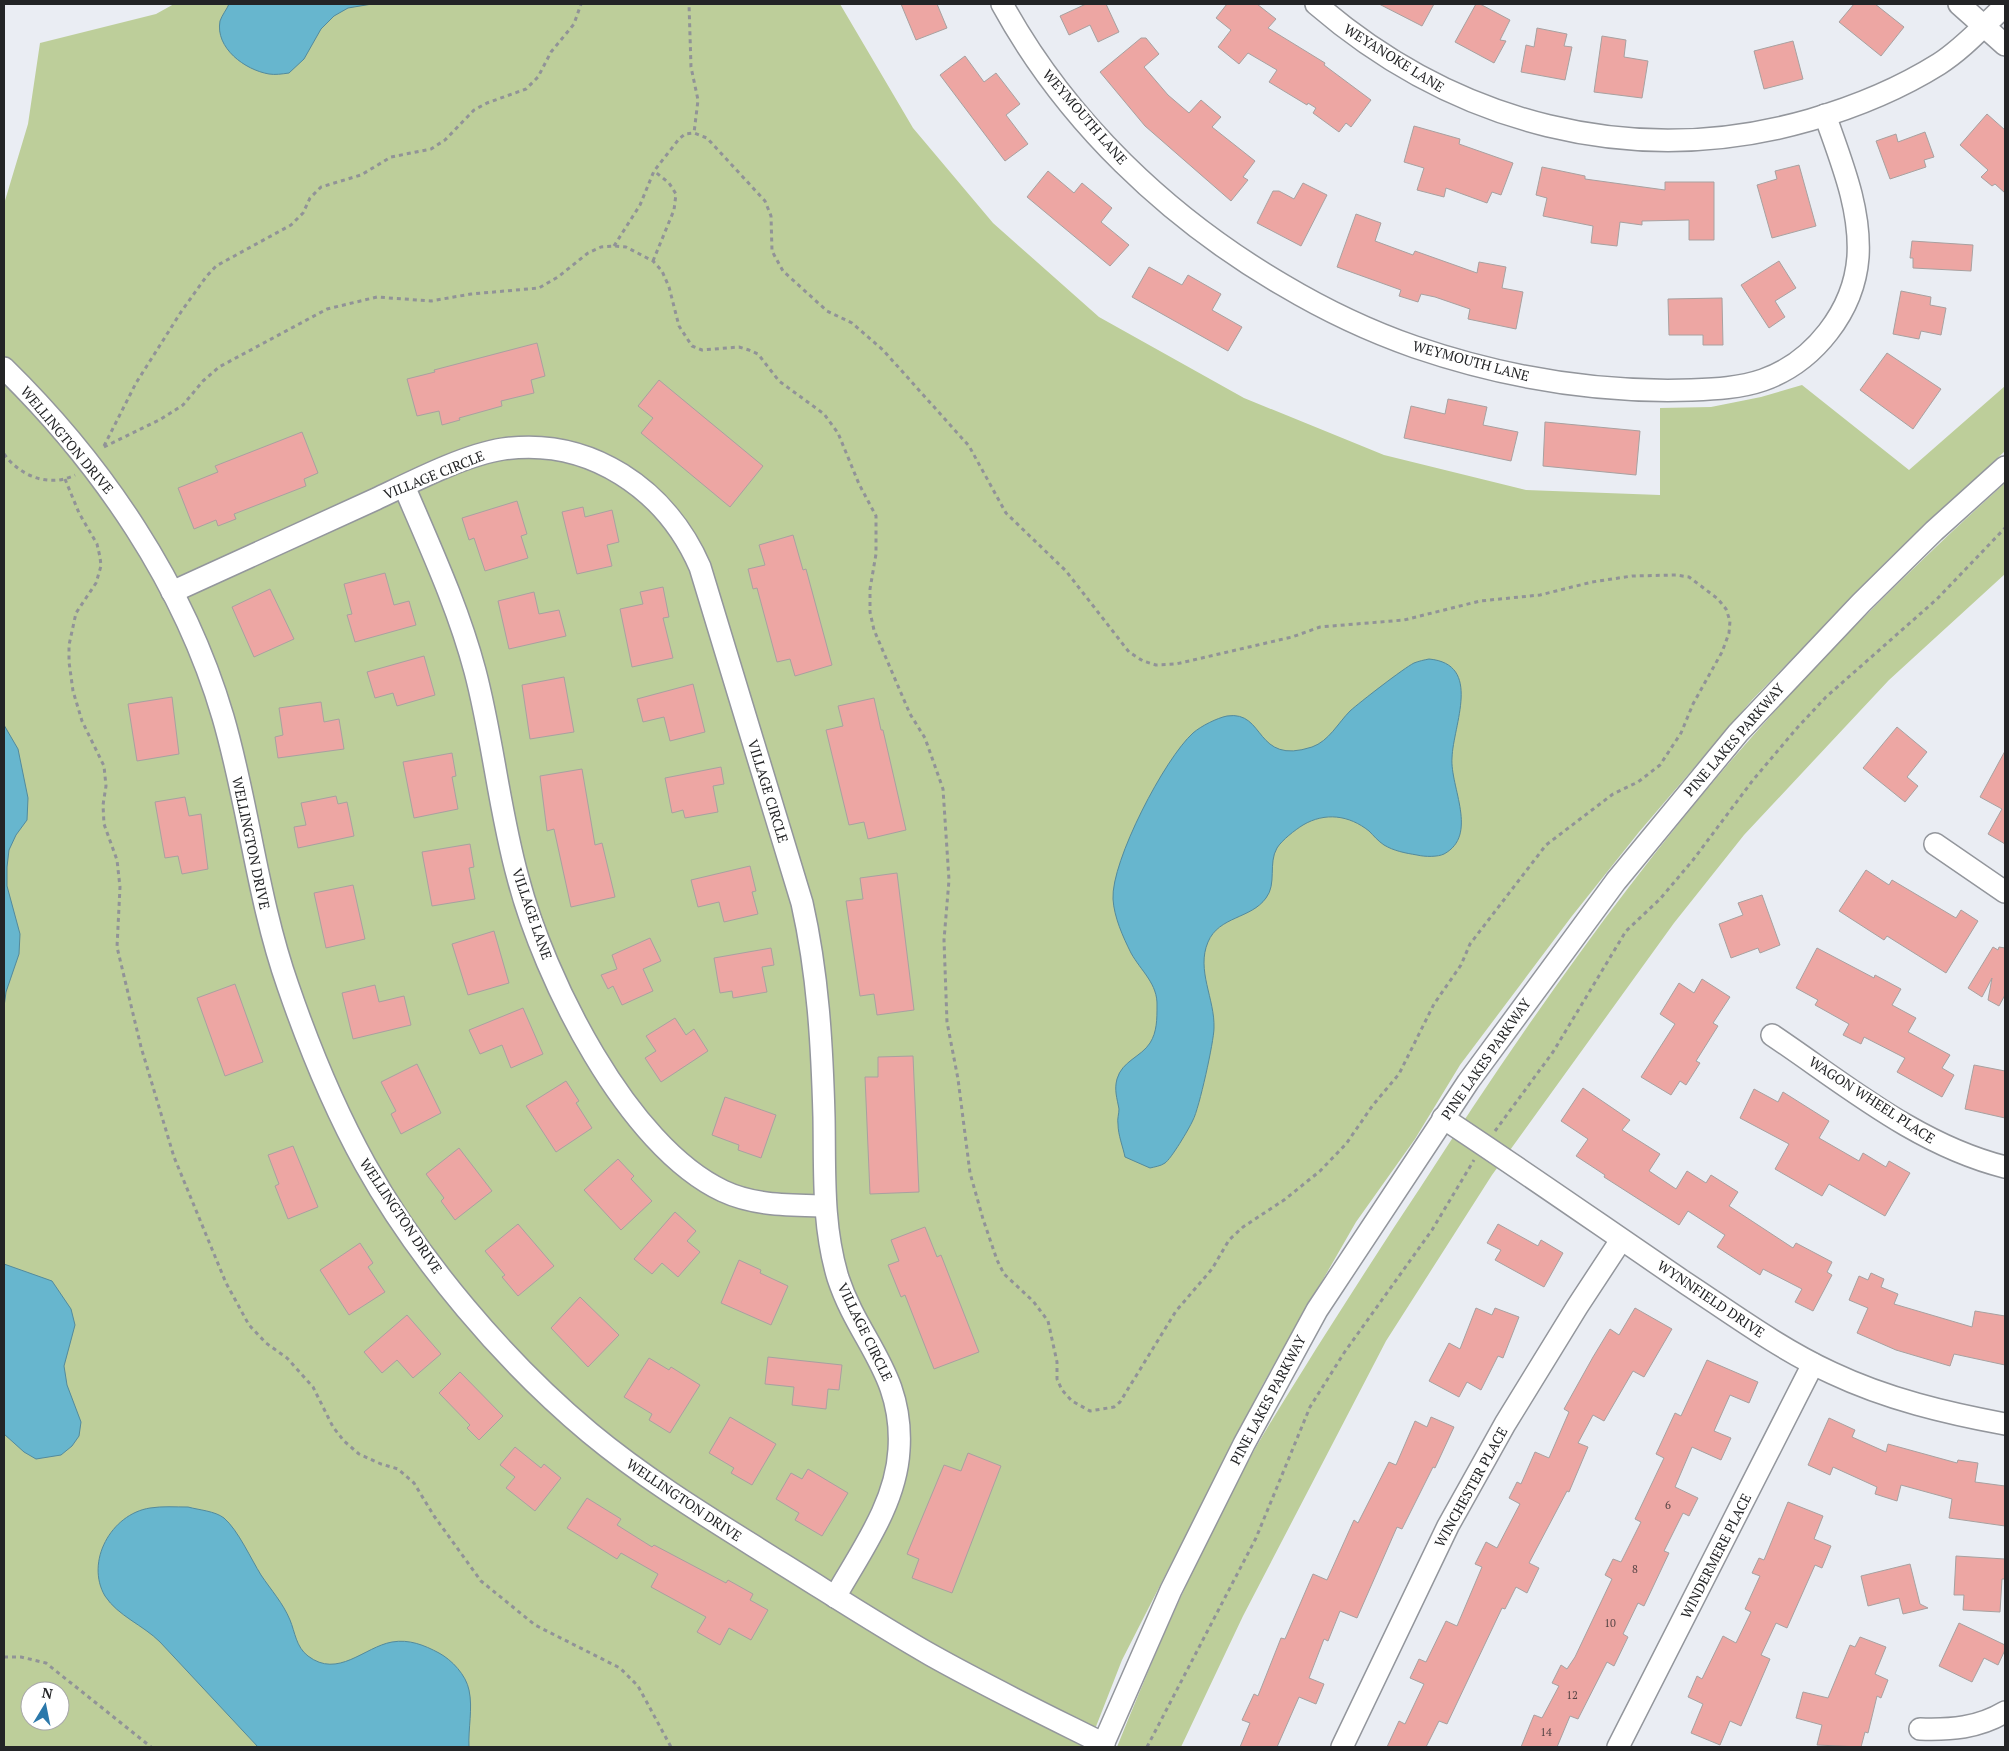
<svg xmlns="http://www.w3.org/2000/svg" width="2009" height="1751" font-family="'PT Serif',serif">
<rect width="100%" height="100%" fill="#eaedf3"/>
<g fill="#bdce9a" fill-rule="evenodd">
<path d="M174 4H840L913 128 993 223 1099 317 1244 398 1384 455 1526 490 1660 495V408L1711 407 1761 397 1802 385 1909 470 2005 386V451L1889 559 1752 700 1639 832 1572 916 1460 1065 1415 1139 1356 1222 1263 1384 1122 1660 1088 1747H4V204L28 124 40 43 156 14ZM30 1691H60V1721H30Z"/>
<path d="M2005 483V574L1889 680 1744 835 1674 923 1492 1175 1386 1341 1243 1616 1181 1747H1117C1153 1658 1191 1569 1236 1484 1260 1437 1289 1393 1316 1349 1351 1294 1386 1239 1422 1185 1518 1036 1620 889 1736 755 1819 659 1910 569 2005 483Z"/>
</g>
<g fill="#67b6ce" stroke="#538a9c">
<path d="M229 4H372L348 8 334 16 321 29 304 59 289 73C282 74 275 75 269 74 245 70 215 48 220 21 222 15 227 9 229 4Z"/>
<path d="M1429 659C1483 664 1453 725 1452 758 1450 787 1479 835 1444 854 1438 857 1425 857 1417 855 1405 853 1394 851 1384 845 1378 841 1374 836 1369 831 1349 815 1325 812 1303 825 1295 830 1282 840 1277 848 1268 863 1277 884 1266 898 1251 919 1219 916 1208 942 1196 970 1215 999 1214 1028 1214 1041 1199 1109 1193 1120 1189 1129 1171 1159 1165 1163 1161 1166 1154 1167 1150 1168L1125 1157C1123 1147 1118 1135 1118 1124 1117 1119 1119 1114 1119 1109 1117 1098 1114 1090 1117 1079 1122 1061 1141 1057 1150 1043 1157 1032 1157 1019 1157 1006 1158 984 1141 971 1131 953 1123 937 1114 917 1113 899 1111 861 1165 758 1193 733 1201 726 1217 718 1227 716 1266 710 1254 766 1312 747 1329 741 1338 723 1350 711 1360 702 1404 668 1414 663 1419 661 1424 660 1429 659Z"/>
<path d="M4 725 18 749 28 798 27 820 16 835 9 850 7 867V886L20 934 19 954 6 992 4 1007Z"/>
<path d="M4 1264 52 1281 71 1309 75 1325 64 1366 67 1385 81 1422 79 1436 72 1446 61 1455 36 1459 24 1452 4 1434Z"/>
<path d="M188 1507C199 1510 215 1511 224 1518 238 1530 251 1559 261 1575 271 1590 283 1603 290 1620 295 1632 296 1647 308 1656 338 1679 364 1647 392 1642 409 1639 424 1645 439 1653 452 1660 466 1675 469 1690 473 1708 468 1729 469 1747H258L160 1642C143 1625 118 1616 105 1596 85 1562 111 1514 150 1508 162 1506 176 1507 188 1507Z"/>
</g>
<g fill="#eda6a3" stroke="#a8a1a0">
<path d="M901 4H937L947 28 916 40Z"/>
<path d="M1086 4H1106L1119 32 1098 42 1090 25 1069 35 1060 16Z"/>
<path d="M1227 4H1257L1276 19 1268 28 1325 63 1324 65 1371 100 1351 127 1346 123 1339 132 1313 113 1316 108 1308 103 1307 105 1269 82 1277 70 1248 53 1239 64 1218 47 1231 30 1216 18Z"/>
<path d="M1379 4H1434L1422 26Z"/>
<path d="M1476 4H1480L1510 20 1500 40 1506 41 1494 63 1455 42Z"/>
<path d="M1854 4H1875L1904 27 1881 56 1839 22Z"/>
<path d="M1537 28 1567 34 1564 46 1572 47 1565 80 1521 72 1526 45 1534 47Z"/>
<path d="M1602 36 1626 40 1624 57 1648 61 1642 98 1594 92Z"/>
<path d="M1141 38H1146L1159 54 1144 67 1168 95 1189 113 1201 100 1221 117 1212 127 1255 161 1243 177 1248 180 1231 201 1145 126 1100 72Z"/>
<path d="M1793 41 1803 79 1764 89 1754 51Z"/>
<path d="M965 56 984 82 996 73 1020 104 1006 115 1028 144 1005 161 940 75Z"/>
<path d="M1987 114 2005 130V193L1995 184 1992 186 1981 177 1988 170 1960 145Z"/>
<path d="M1414 126 1460 139 1459 144 1513 163 1501 195 1492 192 1487 203 1446 188 1444 197 1417 190 1424 168 1404 162Z"/>
<path d="M1925 132 1934 157 1924 160 1926 167 1890 179 1876 141 1896 134 1898 142Z"/>
<path d="M1799 165 1816 226 1772 238 1757 185 1777 179 1775 171Z"/>
<path d="M1542 167 1585 176V179L1665 190V182H1714V240H1689V220L1642 221V225L1620 222 1617 246 1591 243 1593 226 1543 216 1547 198 1536 195Z"/>
<path d="M1048 171 1074 193 1082 183 1112 208 1101 222 1129 245 1110 266 1027 197Z"/>
<path d="M1303 183 1327 195 1301 246 1257 223 1273 191H1279L1294 199Z"/>
<path d="M1356 214 1381 223 1375 241 1413 255 1415 251 1477 273 1479 262 1506 267 1502 288 1523 292 1516 329 1468 319 1470 309 1435 297 1421 294 1418 302 1399 296 1401 290 1337 267Z"/>
<path d="M1912 241 1973 245 1971 271 1913 268V258H1910Z"/>
<path d="M1779 261 1796 288 1775 301 1785 317 1769 328 1741 285Z"/>
<path d="M1149 267 1182 285 1188 275 1221 294 1212 310 1242 327 1228 351 1132 297Z"/>
<path d="M1901 291 1931 297 1930 305 1946 308 1941 335 1921 331 1919 339 1893 334Z"/>
<path d="M1722 298 1723 345H1703V335H1669L1668 299Z"/>
<path d="M537 343 545 376 531 380 534 393 501 401 502 406 459 418 460 420 442 425 439 411 417 416 407 379 435 372 434 370Z"/>
<path d="M1887 353 1941 389 1913 429 1860 390Z"/>
<path d="M659 380 763 466 730 507 641 433 653 418 638 406Z"/>
<path d="M1448 399 1487 407 1483 425 1518 432 1511 461 1404 438 1411 406 1445 414Z"/>
<path d="M1545 422 1640 431 1636 475 1543 466Z"/>
<path d="M302 432 318 473 304 479 306 486 234 514 236 519 218 526 216 520 194 529 178 488 218 472 215 466Z"/>
<path d="M517 501 527 534 521 536 528 558 485 571 474 538 469 540 462 518Z"/>
<path d="M583 507 585 517 612 510 619 542 607 545 612 566 577 574 562 512Z"/>
<path d="M793 535 803 570 806 569 832 665 795 676 790 659 777 662 757 588 753 589 748 569 765 565 759 545Z"/>
<path d="M385 573 394 605 409 601 416 625 355 642 347 615 352 614 344 584Z"/>
<path d="M663 587 669 617 663 618 673 658 632 667 620 609 643 604 640 592Z"/>
<path d="M270 589 294 639 254 657 232 607Z"/>
<path d="M534 592 539 614 559 610 566 636 509 649 498 601Z"/>
<path d="M424 656 435 695 397 706 393 693 375 698 367 672Z"/>
<path d="M564 677 574 732 530 739 522 685Z"/>
<path d="M693 684 705 732 670 741 664 717 643 722 637 699Z"/>
<path d="M172 697 179 754 137 761 128 704Z"/>
<path d="M874 698 881 730H883L906 830 868 839 864 822 849 825 826 730 843 726 838 706Z"/>
<path d="M321 702 324 722 339 719 344 749 278 758 275 737 283 735 279 708Z"/>
<path d="M1897 727 1927 752 1907 777 1918 786 1905 802 1863 768Z"/>
<path d="M2005 751V844L1988 834 2002 809 1980 797Z"/>
<path d="M452 753 456 776 452 777 458 809 414 818 403 762Z"/>
<path d="M721 767 724 784 713 786 718 812 685 818 683 810 672 813 665 778Z"/>
<path d="M582 769 595 845 602 843 615 897 571 907 554 829 547 831 540 776Z"/>
<path d="M336 796 338 804 347 802 354 836 298 848 294 827 306 825 301 803Z"/>
<path d="M185 797 189 816 201 814 208 869 182 874 178 856 165 858 155 802Z"/>
<path d="M470 844 474 867 469 868 475 899 432 906 422 852Z"/>
<path d="M750 866 756 891 752 892 758 914 724 922 719 902 698 907 691 880Z"/>
<path d="M1866 870 1889 885 1892 880 1956 918 1961 910 1978 921 1946 973 1887 936 1884 940 1839 911Z"/>
<path d="M897 873 914 1010 877 1015 874 994 860 996 846 901 863 899 860 878Z"/>
<path d="M353 885 365 939 326 948 314 893Z"/>
<path d="M1762 895 1780 945 1760 953 1758 948 1731 958 1719 924 1743 915 1738 903Z"/>
<path d="M494 931 509 983 468 995 452 944Z"/>
<path d="M650 938 661 961 643 969 653 991 622 1005 613 986 608 989 601 975 617 969 612 955Z"/>
<path d="M1993 947 1998 950 1999 947 2005 948V995L1999 1006 1988 1000 1992 978 1982 997 1968 988Z"/>
<path d="M771 948 774 965 762 967 767 992 733 998 732 991 720 993 714 958Z"/>
<path d="M1817 948 1874 978 1875 975 1901 989 1892 1005 1916 1018 1908 1032 1950 1055 1942 1068 1954 1075 1942 1097 1897 1072 1905 1058 1864 1037 1861 1044 1843 1035 1849 1024 1815 1005 1818 1000 1796 988Z"/>
<path d="M1702 979 1730 997 1713 1023 1718 1026 1696 1061 1700 1063 1686 1085 1680 1081 1671 1095 1641 1077 1675 1024 1660 1014 1679 983 1694 993Z"/>
<path d="M235 984 263 1062 225 1076 197 998Z"/>
<path d="M375 985 379 1002 404 996 411 1025 353 1039 342 993Z"/>
<path d="M523 1008 543 1054 511 1068 502 1045 480 1054 469 1030Z"/>
<path d="M675 1018 686 1035 694 1029 708 1051 661 1082 645 1058 656 1051 646 1036Z"/>
<path d="M913 1056 919 1192 870 1194 865 1077H878V1057Z"/>
<path d="M417 1064 441 1113 401 1134 391 1114 396 1111 381 1082Z"/>
<path d="M1974 1065 2005 1071V1118L1965 1109Z"/>
<path d="M566 1081 579 1101 576 1103 592 1128 556 1152 526 1106Z"/>
<path d="M1583 1088 1630 1120 1622 1130 1660 1154 1649 1171 1676 1189 1687 1171 1706 1183 1711 1175 1738 1192 1729 1206 1793 1248 1796 1243 1832 1262 1827 1272 1832 1275 1813 1311 1795 1302 1802 1289 1763 1269 1760 1275 1717 1247 1725 1235 1688 1211 1679 1225 1604 1177 1605 1175 1576 1156 1588 1139 1561 1121Z"/>
<path d="M1754 1089 1778 1102 1783 1092 1829 1121 1819 1138 1859 1161 1863 1153 1886 1167 1889 1161 1910 1173 1885 1216 1829 1184 1822 1196 1775 1169 1789 1144 1740 1118Z"/>
<path d="M725 1097 776 1115 761 1158 738 1150 739 1145 712 1135Z"/>
<path d="M293 1146 318 1207 288 1219 275 1186 279 1184 268 1155Z"/>
<path d="M459 1148 492 1191 455 1220 441 1201 444 1198 426 1174Z"/>
<path d="M618 1159 634 1176 631 1179 652 1201 621 1230 584 1190Z"/>
<path d="M675 1212 696 1231 687 1241 700 1252 678 1277 662 1263 652 1274 634 1259Z"/>
<path d="M518 1224 554 1266 518 1296 502 1277 505 1275 485 1251Z"/>
<path d="M1498 1224 1538 1246 1541 1240 1563 1253 1544 1287 1495 1260 1501 1250 1487 1243Z"/>
<path d="M925 1227 937 1257 941 1255 979 1352 934 1369 905 1295 901 1297 888 1265 899 1261 891 1240Z"/>
<path d="M360 1243 373 1263 368 1267 385 1292 349 1315 320 1270Z"/>
<path d="M739 1260 761 1270 760 1273 788 1286 771 1325 721 1303Z"/>
<path d="M1871 1273 1884 1279 1881 1287 1898 1294 1894 1304 1972 1327 1975 1311 2005 1316V1365L1954 1354 1950 1366 1896 1350 1857 1333 1868 1308 1849 1300 1859 1276 1868 1280Z"/>
<path d="M580 1297 619 1335 588 1367 551 1328Z"/>
<path d="M1476 1308 1492 1315 1495 1308 1519 1317 1503 1358 1498 1356 1481 1390 1467 1382 1459 1397 1429 1381 1449 1343 1460 1349Z"/>
<path d="M1635 1308 1672 1329 1644 1377 1633 1371 1604 1421 1593 1415 1578 1443 1588 1447 1569 1492 1567 1491 1529 1563 1539 1568 1527 1593 1516 1587 1505 1609 1502 1608 1447 1724 1439 1721 1426 1747H1387L1399 1721 1405 1724 1424 1684 1410 1678 1419 1659 1426 1662 1446 1621 1457 1626 1482 1567 1475 1564 1486 1542 1497 1548 1520 1504 1509 1498 1517 1482 1521 1484 1535 1452 1549 1458 1569 1412 1564 1409 1593 1357 1610 1329 1619 1335Z"/>
<path d="M407 1315 441 1354 413 1378 397 1360 382 1373 364 1352Z"/>
<path d="M768 1357 842 1365 839 1390 828 1389 826 1409 792 1405 794 1387 765 1384Z"/>
<path d="M649 1358 669 1370 671 1367 700 1385 670 1433 649 1420 652 1414 624 1397Z"/>
<path d="M1707 1360 1758 1382 1749 1403 1730 1395 1714 1431 1731 1438 1721 1460 1692 1447 1675 1487 1698 1498 1689 1516 1683 1513 1664 1551 1669 1553 1644 1606 1638 1603 1623 1634 1628 1637 1614 1666 1607 1662 1578 1719 1570 1716 1557 1747H1521L1534 1715 1542 1718 1559 1686 1552 1683 1561 1665 1567 1669 1575 1657 1612 1579 1605 1575 1613 1559 1621 1562 1641 1522 1635 1519 1664 1458 1656 1454 1675 1413 1681 1416Z"/>
<path d="M460 1372 503 1416 479 1440 467 1428 470 1425 439 1393Z"/>
<path d="M730 1417 776 1444 752 1485 731 1473 734 1468 709 1453Z"/>
<path d="M1431 1417 1454 1427 1435 1468 1433 1467 1402 1529 1397 1527 1357 1618 1340 1611 1328 1641 1324 1639 1309 1678 1324 1684 1316 1704 1299 1697 1277 1747H1240L1250 1723 1242 1720 1254 1694 1258 1696 1281 1638 1285 1639 1313 1574 1327 1580 1354 1520 1358 1523 1389 1462 1396 1465 1415 1421 1427 1427Z"/>
<path d="M1829 1418 1855 1430 1852 1437 1886 1452 1888 1444 1957 1463 1958 1460 1978 1463 1975 1482 2005 1486V1526L1949 1518 1952 1499 1901 1485 1897 1501 1875 1494 1877 1487 1833 1467 1830 1475 1808 1465Z"/>
<path d="M515 1447 541 1468 544 1464 561 1478 535 1511 506 1488 515 1477 500 1465Z"/>
<path d="M968 1453 1001 1466 952 1593 912 1578 919 1559 907 1554 944 1465 961 1471Z"/>
<path d="M808 1469 848 1493 822 1536 795 1520 799 1513 776 1499 791 1473 802 1479Z"/>
<path d="M587 1498 621 1519 617 1525 652 1547 654 1545 726 1583 728 1580 753 1594 750 1600 768 1610 751 1640 729 1628 720 1645 697 1632 706 1617 651 1587 658 1574 621 1553 617 1559 567 1528Z"/>
<path d="M1788 1502 1823 1516 1814 1539 1831 1546 1822 1568 1815 1565 1787 1628 1776 1623 1761 1655 1770 1659 1741 1726 1730 1721 1720 1745 1691 1733 1703 1704 1688 1697 1697 1676 1702 1679 1723 1636 1736 1643 1751 1612 1745 1609 1760 1576 1752 1573 1759 1558 1764 1560Z"/>
<path d="M1956 1556 2005 1559V1579H2002L2000 1612 1963 1610 1964 1595H1954Z"/>
<path d="M1910 1564 1920 1604 1928 1608 1903 1614 1899 1598 1868 1606 1861 1576Z"/>
<path d="M1959 1623 2005 1645V1650L1998 1665 1984 1658 1972 1682 1939 1666Z"/>
<path d="M1860 1637 1886 1647 1875 1674 1888 1680 1881 1698 1877 1696 1868 1733 1865 1732 1861 1747 1817 1745 1822 1725 1796 1718 1803 1692 1828 1698 1850 1645 1855 1647Z"/>
</g>
<g fill="none" stroke-linecap="round" stroke-linejoin="round">
<g stroke="#93969c" stroke-width="24">
<g id="minor">
<path d="M1002 4C1066 121 1168 218 1283 285 1325 310 1369 331 1415 347 1503 377 1598 393 1691 390 1715 389 1740 388 1763 380 1814 362 1854 311 1858 257 1861 208 1841 161 1825 115"/>
<path d="M1316 4C1454 123 1632 171 1810 120 1855 107 1899 89 1939 64 1964 48 1984 25 2005 6"/>
<path d="M1959 4 2005 45"/>
<path d="M4 368C102 464 184 584 223 717 249 806 257 898 288 986 309 1047 334 1108 365 1164 419 1261 505 1362 590 1433 649 1482 716 1522 781 1563 831 1594 880 1626 931 1655 988 1687 1046 1715 1104 1744"/>
<path d="M404 486C430 547 458 607 475 671 493 739 499 810 518 878 544 978 627 1146 723 1191 755 1206 790 1205 825 1206"/>
<path d="M172 592C240 561 308 530 376 499 412 482 464 455 503 449 590 437 666 489 700 567L802 903C818 974 822 1044 824 1117 825 1171 822 1225 838 1278 859 1342 904 1374 899 1450 896 1504 861 1551 835 1597"/>
<path d="M1935 844 2005 892"/>
<path d="M1772 1035C1845 1084 1917 1145 2005 1167"/>
<path d="M1443 1118C1525 1172 1606 1229 1687 1284 1734 1315 1780 1349 1832 1373 1887 1399 1946 1413 2005 1424"/>
<path d="M1920 1729C1951 1730 1978 1728 2005 1712"/>
<path d="M1102 1747 1171 1590 1244 1444 1317 1310 1468 1082 1616 881 1738 733 1861 603 1934 531 2005 467"/>
<path d="M1342 1747 1448 1526 1505 1424 1577 1307 1621 1240"/>
<path d="M1618 1747 1813 1364"/>
</g>
</g>
<g stroke="#919397" stroke-width="3" stroke-dasharray="4 4" stroke-linecap="butt">
<path d="M614 246 640 205 654 171 679 139 685 134 694 133"/>
<path d="M653 261 674 210 676 194 669 183 654 171"/>
<path d="M104 446 136 383 181 312 206 277 216 266 291 225 303 213 310 198 321 187 361 175 391 157 431 149 445 140 474 110 487 103 526 89 538 77 551 52 574 24 581 4"/>
<path d="M104 447 161 419 183 405 203 381 219 367 327 309 377 297 431 301 471 294 539 288 558 277 588 253 601 247 614 246 626 247 653 261 662 271 669 287 679 326 692 346 702 350 739 347 749 350 758 354 779 381 824 414 838 433 859 484 876 516V554L870 589V612L874 630 910 714 925 738 943 789 949 880 944 940 947 1022 958 1079 970 1173 983 1219 997 1260 1004 1274 1033 1301 1048 1321 1057 1362V1379L1062 1390 1072 1401 1090 1411 1114 1407 1120 1402 1176 1311 1212 1269 1229 1240 1243 1227 1284 1200 1320 1171 1346 1144 1373 1105 1399 1074 1434 1004 1461 965 1470 944 1546 845 1613 794 1638 782 1660 765 1681 733 1693 704 1722 652 1729 633 1730 621 1726 609 1718 599 1689 577 1676 575 1632 576 1592 582 1540 595 1480 601 1404 620 1320 627 1292 637 1176 664 1156 665 1143 661 1129 652 1066 571 1006 513 969 446 883 350 852 323 827 311 783 271 772 251 771 216 765 201 707 138 694 133 698 100 691 67 689 4"/>
<path d="M4 454C20 476 49 488 75 475"/>
<path d="M65 479 79 513 97 544 100 557 101 566 96 583 76 613 69 645V662L73 691 82 721 104 766 106 786 103 805 104 824 117 860 120 887 117 947 141 1047 174 1157 226 1283 249 1325 266 1343 287 1358 313 1387 333 1427 344 1441 359 1454 381 1464 398 1469 414 1483 434 1516 481 1581 535 1625 620 1668 638 1686 671 1747"/>
<path d="M1495 1131 1553 1052 1626 931 1660 899 1693 860 1753 780 1797 728 1826 697 1937 599 2005 528"/>
<path d="M4 1657H21L46 1663 151 1747"/>
<path d="M1147 1747 1256 1538 1310 1407 1344 1353 1432 1230 1474 1160"/>
</g>
<use href="#minor" stroke="#fff" stroke-width="21"/>
</g>
<g text-anchor="middle" stroke-width="5" stroke-linejoin="round" paint-order="stroke">
<g font-size="11" fill="#564445">
<text x="1668" y="1509">6</text>
<text x="1635" y="1573">8</text>
<text x="1610" y="1627">10</text>
<text x="1572" y="1699">12</text>
<text x="1546" y="1736">14</text>
</g>
<g font-size="14" fill="#232426" stroke="#fff">
<text transform="translate(1394 58) rotate(32)" y="5">WEYANOKE LANE</text>
<text transform="translate(1085 117) rotate(49)" y="5">WEYMOUTH LANE</text>
<text transform="translate(1471 361) rotate(15)" y="5">WEYMOUTH LANE</text>
<text transform="translate(67 440) rotate(50)" y="5">WELLINGTON DRIVE</text>
<text transform="translate(434 475) rotate(-22)" y="5">VILLAGE CIRCLE</text>
<text transform="translate(1734 740) rotate(-49)" y="5">PINE LAKES PARKWAY</text>
<text transform="translate(768 791) rotate(73)" y="5">VILLAGE CIRCLE</text>
<text transform="translate(251 843) rotate(78)" y="5">WELLINGTON DRIVE</text>
<text transform="translate(532 914) rotate(71)" y="5">VILLAGE LANE</text>
<text transform="translate(1486 1059) rotate(-55)" y="5">PINE LAKES PARKWAY</text>
<text transform="translate(1872 1100) rotate(33)" y="5">WAGON WHEEL PLACE</text>
<text transform="translate(401 1216) rotate(56)" y="5">WELLINGTON DRIVE</text>
<text transform="translate(1711 1299) rotate(34)" y="5">WYNNFIELD DRIVE</text>
<text transform="translate(865 1332) rotate(64)" y="5">VILLAGE CIRCLE</text>
<text transform="translate(1268 1400) rotate(-62)" y="5">PINE LAKES PARKWAY</text>
<text transform="translate(1471 1487) rotate(-61)" y="5">WINCHESTER PLACE</text>
<text transform="translate(684 1500) rotate(34)" y="5">WELLINGTON DRIVE</text>
<text transform="translate(1716 1556) rotate(-63)" y="5">WINDERMERE PLACE</text>
</g>
</g>
<rect width="2009" height="1751" fill="none" stroke="#232426" stroke-width="10"/>
<g transform="translate(45 1706) rotate(10)"><circle r="24" fill="#ffffff" stroke="#a7a7a8"/>
<path d="M0-4L9 19L0 12L-9 19Z" fill="#2b78aa"/>
<text y="-8" font-size="14" font-weight="bold" text-anchor="middle" fill="#232426">N</text>
</g>
</svg>
